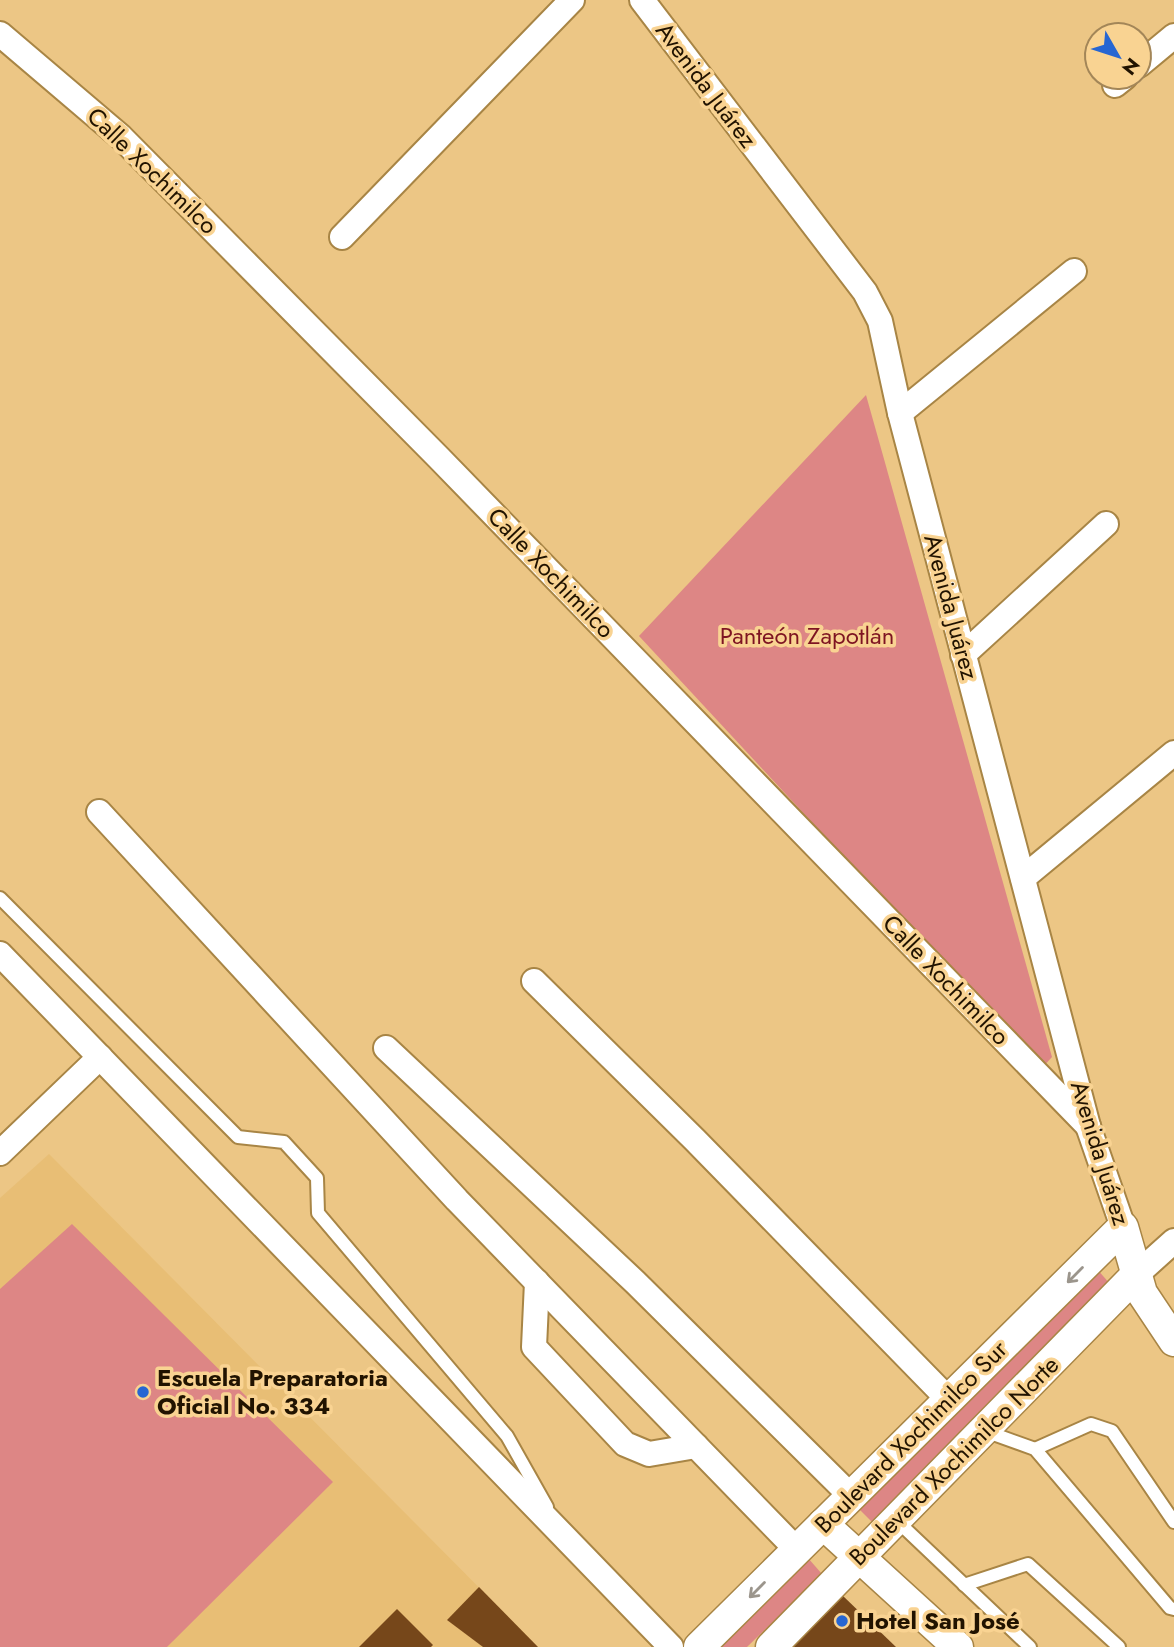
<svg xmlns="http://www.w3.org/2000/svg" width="1174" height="1647" font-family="Jost,sans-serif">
<rect width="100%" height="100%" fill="#ecc685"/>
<path fill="#e8be75" d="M49 1154 538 1647H0V1198Z"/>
<g fill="#dd8685">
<path d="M866 395 1052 1057 1041 1069 639 636Z"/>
<path d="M72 1224 333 1482 167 1647H0V1289Z"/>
<path d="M1097 1269 1110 1284 874 1524 857 1507Z"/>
<path d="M808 1558 822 1574 747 1647H720Z"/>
</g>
<g fill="#76471a">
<path d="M479 1587 538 1647H483L447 1620Z"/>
<path d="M842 1595 896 1647H790Z"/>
<path d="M397 1609 433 1645 431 1647H359Z"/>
</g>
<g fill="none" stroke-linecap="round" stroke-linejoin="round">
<g stroke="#a88545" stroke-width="16">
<g id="service">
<path d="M0 898 238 1137 284 1142 317 1178 318 1213 507 1436 547 1507"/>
<path d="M985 1431 1035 1449 1170 1608 1174 1609"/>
<path d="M1035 1449 1091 1424 1112 1431 1174 1522"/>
<path d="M896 1520 1030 1647"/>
<path d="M964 1585 1028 1564 1119 1647"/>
</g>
</g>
<g stroke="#a88545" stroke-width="28">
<g id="minor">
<path d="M642 0 865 292 880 321 900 413 1088 1126 1123 1227"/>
<path d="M0 34 121 137 439 458 1088 1126"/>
<path d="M1139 65 1174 36"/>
<path d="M1115 85 1125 77"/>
<path d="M342 237 572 0"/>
<path d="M900 413 1074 271"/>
<path d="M963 655 1106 524"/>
<path d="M99 812 457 1200 797 1550"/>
<path d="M1023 878 1174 753"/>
<path d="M0 954 671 1647"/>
<path d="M534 981 695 1140 949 1400"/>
<path d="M386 1048 635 1282 851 1496"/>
<path d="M0 1153 100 1057"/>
<path d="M1136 1275 1174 1241"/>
<path d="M537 1282 534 1347 625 1444 649 1454 696 1446"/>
</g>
</g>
<g stroke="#a88545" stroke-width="33">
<g id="tertiary">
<path d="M823 1524 958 1647"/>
<path d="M699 1647 1123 1227 1142 1293 1174 1341"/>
<path d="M771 1647 1136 1275"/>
</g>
</g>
<use href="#service" stroke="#fff" stroke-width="12"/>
<use href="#minor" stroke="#fff" stroke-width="24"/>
<use href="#tertiary" stroke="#fff" stroke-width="30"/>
</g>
<defs><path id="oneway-shaft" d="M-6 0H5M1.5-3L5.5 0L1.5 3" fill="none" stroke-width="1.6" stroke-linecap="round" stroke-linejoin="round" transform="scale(1.75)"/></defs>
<g stroke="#9b958c">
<use href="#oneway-shaft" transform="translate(1075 1275) rotate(135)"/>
<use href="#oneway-shaft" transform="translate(757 1590) rotate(135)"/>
</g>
<g fill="#2766d2" stroke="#f9d392" stroke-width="2.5">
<circle cx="143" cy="1392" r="7"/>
<circle cx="842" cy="1621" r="7"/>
</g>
<g text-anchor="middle" stroke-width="7" stroke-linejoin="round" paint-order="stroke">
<g font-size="24" fill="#211300" stroke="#f9d392">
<text transform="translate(706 85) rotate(53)" y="8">Avenida Juárez</text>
<text transform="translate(152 171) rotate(44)" y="8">Calle Xochimilco</text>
<text transform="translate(551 573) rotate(46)" y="8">Calle Xochimilco</text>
<text transform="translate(951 607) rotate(75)" y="8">Avenida Juárez</text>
<text transform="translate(946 980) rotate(46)" y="8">Calle Xochimilco</text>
<text transform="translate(1100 1153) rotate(73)" y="8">Avenida Juárez</text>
<text transform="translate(911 1437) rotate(-45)" y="8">Boulevard Xochimilco Sur</text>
<text transform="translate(954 1461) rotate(-45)" y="8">Boulevard Xochimilco Norte</text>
</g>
<g font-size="24" fill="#7e1422" stroke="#f9d392">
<text x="807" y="644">Panteón Zapotlán</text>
</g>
<g font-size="24" font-weight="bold" fill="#211300" stroke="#f9d392" text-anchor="start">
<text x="157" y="1386">Escuela Preparatoria<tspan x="157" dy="28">Oficial No. 334</tspan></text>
<text x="856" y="1629">Hotel San José</text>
</g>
</g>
<g transform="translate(1118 56) rotate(129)"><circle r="33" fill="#f9d392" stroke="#a38658" stroke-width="2"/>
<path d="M0-5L12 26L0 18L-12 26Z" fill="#2766d2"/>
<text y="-10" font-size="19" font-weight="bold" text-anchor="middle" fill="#211300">N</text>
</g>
</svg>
